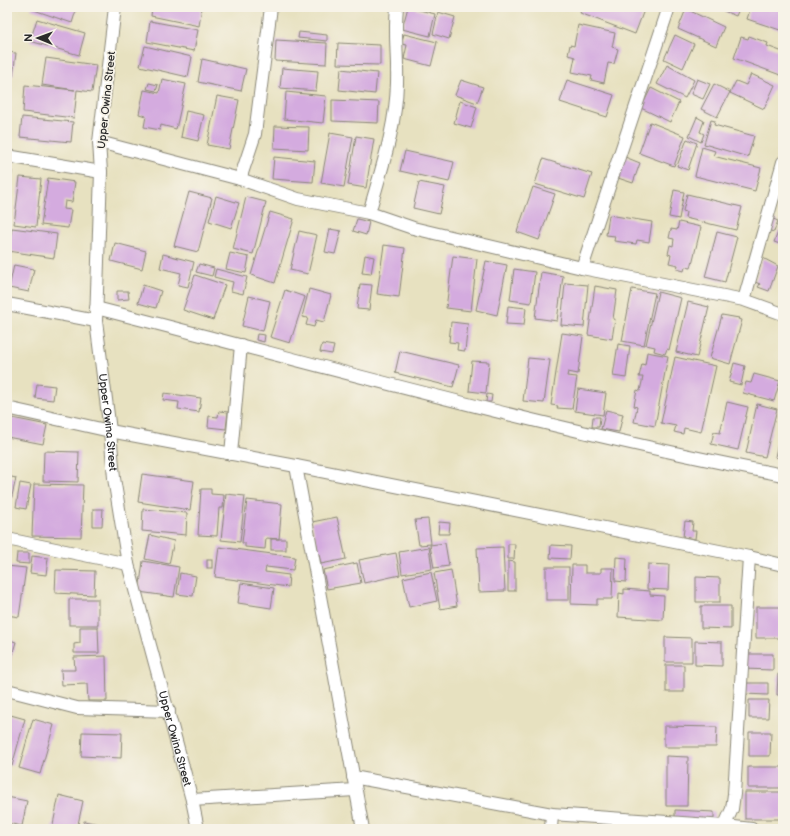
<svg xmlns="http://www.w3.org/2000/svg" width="790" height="836" font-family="'Balsamiq Sans',sans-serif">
<rect width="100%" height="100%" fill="#f7f3e8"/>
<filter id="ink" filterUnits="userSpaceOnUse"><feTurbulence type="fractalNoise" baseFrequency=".025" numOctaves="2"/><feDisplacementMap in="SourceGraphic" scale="8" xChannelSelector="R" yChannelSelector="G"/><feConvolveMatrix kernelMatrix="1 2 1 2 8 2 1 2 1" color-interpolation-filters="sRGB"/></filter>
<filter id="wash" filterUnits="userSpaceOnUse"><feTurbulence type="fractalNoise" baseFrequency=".012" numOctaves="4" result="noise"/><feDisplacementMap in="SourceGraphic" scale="16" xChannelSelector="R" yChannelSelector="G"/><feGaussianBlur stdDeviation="0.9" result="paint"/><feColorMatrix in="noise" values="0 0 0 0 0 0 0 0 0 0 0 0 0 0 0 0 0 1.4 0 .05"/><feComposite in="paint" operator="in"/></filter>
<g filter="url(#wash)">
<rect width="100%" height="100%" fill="#e7e1c0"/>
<g id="blocks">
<g fill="#d4abdf">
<path d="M32 7H77L72 23 31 9Z"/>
<path d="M152 7H202L199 26 151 16Z"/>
<path d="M408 7 435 14 430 36 402 29Z"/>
<path d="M582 7H635L644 10 635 34 580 13Z"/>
<path d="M714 7H740L736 16Z"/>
<path d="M751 7H772L783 11V31L747 19Z"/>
<path d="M686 9 724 27 716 46 678 29Z"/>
<path d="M438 12 455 17 449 39 433 34Z"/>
<path d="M37 19 85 33 79 55 30 41Z"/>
<path d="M150 21 198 30 194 51 147 42Z"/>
<path d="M578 25 615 33 612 47 618 49 614 64 608 63 604 83 591 80 592 76 572 72 575 57 568 55 570 45 574 46Z"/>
<path d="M299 32 327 35V41L298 38Z"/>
<path d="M404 34 437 42 431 66 404 59 407 45 401 44Z"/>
<path d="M675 35 694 44 683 68 664 59Z"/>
<path d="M749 36 768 43 767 46 783 52V76L734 58 741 37 748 39Z"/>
<path d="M276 40 327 43 326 64 275 61Z"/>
<path d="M338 43 380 45V65L337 64Z"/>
<path d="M145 46 192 57 188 77 140 66Z"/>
<path d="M7 52 16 53 13 76 7 75Z"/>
<path d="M46 58 96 65 92 92 77 90 74 118 23 112 25 85 75 90 42 85Z"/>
<path d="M202 59 246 69 241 91 198 82Z"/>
<path d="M667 65 694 80 685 98 657 84Z"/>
<path d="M282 68 318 71 316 91 280 88Z"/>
<path d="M341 69 377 73 375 94 339 90Z"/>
<path d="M751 74 775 85 764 109 730 93 736 81 746 85Z"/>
<path d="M162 79 186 84 176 129 161 125 160 130 144 127 146 116 139 114 144 90 159 93Z"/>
<path d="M697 79 710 84 703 99 691 94Z"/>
<path d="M461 80 483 87 477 103 455 95Z"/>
<path d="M567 80 614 95 607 117 560 102Z"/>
<path d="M149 83 158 85 156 91 147 89Z"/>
<path d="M714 84 730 92 717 117 701 109Z"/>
<path d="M651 88 679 102 670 122 641 108Z"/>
<path d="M286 92 326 96 323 123 284 119Z"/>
<path d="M217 96 239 100 229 149 207 145Z"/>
<path d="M332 100 379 102 378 123 332 121Z"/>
<path d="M460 101 477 107 471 128 454 123Z"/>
<path d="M186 111 204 115 198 141 181 137Z"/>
<path d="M22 117 73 122 71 142 20 137Z"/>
<path d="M697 117 704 121 700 132 704 134 701 142 689 136Z"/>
<path d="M711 120 715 121 714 125 754 136 748 157 704 144Z"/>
<path d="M650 122 685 136 674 166 639 153Z"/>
<path d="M275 126 309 127 308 150 274 148Z"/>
<path d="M330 133 353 137 344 187 321 183Z"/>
<path d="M356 136 374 139 366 188 348 185Z"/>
<path d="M687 139 697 143 688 170 677 166Z"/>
<path d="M702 147 715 151 713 156 761 168 755 191 695 176Z"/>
<path d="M405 151 454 162 449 182 400 171Z"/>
<path d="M274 157 315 161 313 182 272 179Z"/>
<path d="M625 157 640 163 633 183 618 178Z"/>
<path d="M543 159 592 174 584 199 535 184Z"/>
<path d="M7 171H12L8 215H7Z"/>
<path d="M20 177 41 179 36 227 14 224Z"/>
<path d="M48 178 75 182 72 202 65 201 64 209 71 210 68 228 41 225Z"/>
<path d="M419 182 445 187 439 214 413 208Z"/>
<path d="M533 187 555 194 539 240 517 232Z"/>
<path d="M674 190 684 192 679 219 669 217Z"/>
<path d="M189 192 212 198 198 252 174 246Z"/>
<path d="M687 194 742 207 736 230 685 218 686 212 683 211Z"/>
<path d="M216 196 239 203 231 228 209 221Z"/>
<path d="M246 197 266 202 253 254 233 249Z"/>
<path d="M270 212 294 219 275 283 251 275Z"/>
<path d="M609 215 652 222 649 242 637 240 636 244 614 241 615 236 606 235Z"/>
<path d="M771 218 778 221 774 232 767 230Z"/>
<path d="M357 219 369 222 366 235 353 231Z"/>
<path d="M679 222 701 227 691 268 685 267 684 271 677 269 678 265 669 263 671 255 668 254 670 245 673 246 674 239 669 238 671 229 677 230Z"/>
<path d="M783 226V245L774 242 779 230H781Z"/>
<path d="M12 228 57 234 54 258 8 251Z"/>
<path d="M330 229 341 231 335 254 325 252Z"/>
<path d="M299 231 317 235 308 274 290 270Z"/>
<path d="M717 232 737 237 725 282 705 277Z"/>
<path d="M115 243 146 251 142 269 111 261Z"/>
<path d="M384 245 405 248 399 297 377 294Z"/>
<path d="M230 253 249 257 246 273 226 269Z"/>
<path d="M163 254 194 262 188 287 178 285 181 273 160 268Z"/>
<path d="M365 255 374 257 371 274 362 273Z"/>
<path d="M453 256 477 259 471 311 446 308Z"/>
<path d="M763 258 778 266 769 291 758 287 760 284 755 282Z"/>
<path d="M486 261 507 265 497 315 476 310Z"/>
<path d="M199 264 214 268 212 276 196 272Z"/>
<path d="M14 265 34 269 29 292 9 288Z"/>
<path d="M216 269 247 277 243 294 231 291 233 282 214 277Z"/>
<path d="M514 269 535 272 531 303 510 300Z"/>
<path d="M541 272 563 276 557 321 535 318Z"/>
<path d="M195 275 225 285 213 320 183 310Z"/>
<path d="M565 283 588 285 584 327 561 325Z"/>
<path d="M360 284 372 285 369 310 357 309Z"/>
<path d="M143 285 161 291 156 308 138 303Z"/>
<path d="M595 286 617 290 613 319H615L612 339 588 335Z"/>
<path d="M309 289 331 295 324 322 316 320 314 327 306 325 308 318 302 317Z"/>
<path d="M632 289 655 293 644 345 622 341Z"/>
<path d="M285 290 305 297 290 343 270 337Z"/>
<path d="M117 291H128L129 299 117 300Z"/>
<path d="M658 292 681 298 669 350 667 349 665 354 654 351 655 347 646 345Z"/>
<path d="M249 296 270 301 263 331 242 326Z"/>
<path d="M688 302 709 307 697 357 676 352Z"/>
<path d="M508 306 526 308 524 325 506 324Z"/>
<path d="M722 315 739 318 738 319 742 320 730 364 710 358Z"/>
<path d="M451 322 468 324 465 351 457 350 458 343 449 342Z"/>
<path d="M562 333 583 336 578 374 568 372 567 376 577 377 572 409 557 408 558 406 551 405Z"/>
<path d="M257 334 265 335 264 342 256 340Z"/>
<path d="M322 344 334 346 332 354 320 352Z"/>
<path d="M618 344 630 346 626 378 613 376Z"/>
<path d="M400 351 459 365 453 387 395 373Z"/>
<path d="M647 352 668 356 655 426 634 422 637 407 634 406 637 390 640 391 643 377H639L642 364 645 365Z"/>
<path d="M675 357 716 366 701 432 684 428 683 434 674 432 676 426 661 423Z"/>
<path d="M528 358 550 360 544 403 523 401Z"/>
<path d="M472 361 489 362 486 393 469 391Z"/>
<path d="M734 363 745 366 741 385 729 382Z"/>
<path d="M754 374 780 381 774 401 743 393 746 382 751 383Z"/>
<path d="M37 384 55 386 53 400 35 398Z"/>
<path d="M578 389 606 393 603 415 575 411Z"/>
<path d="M164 393 201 398 199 412 178 409 179 402 163 400Z"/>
<path d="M487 394 492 395 491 402H486Z"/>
<path d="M727 402 748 407 738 450 711 444 714 432 720 433Z"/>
<path d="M757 404 777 409 765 457 746 453Z"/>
<path d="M606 410 623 414 619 432 601 429Z"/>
<path d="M219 411 228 412 226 429 208 427 209 416 218 417Z"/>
<path d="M7 417 47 425 43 444 7 437Z"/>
<path d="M593 417H600L599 427H592Z"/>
<path d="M782 425H783V459L775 457Z"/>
<path d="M44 451 79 452 78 482 43 481Z"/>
<path d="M142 474 194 481 190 510 138 502Z"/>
<path d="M7 476 16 478 8 514H7Z"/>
<path d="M20 483 31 485 26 509 16 507Z"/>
<path d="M34 484 83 485 81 537 32 536Z"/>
<path d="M201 489H211V494L224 495 223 508H219L217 536 198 535Z"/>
<path d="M226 494 245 496 240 542 221 540Z"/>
<path d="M247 500 282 504 279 539 266 538 265 549 245 547V543H242Z"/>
<path d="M93 509H103L102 526H93Z"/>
<path d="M143 509 187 513 186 535 142 531Z"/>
<path d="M337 517 346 559 321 564 312 522Z"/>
<path d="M428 519 431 544 419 545 415 520Z"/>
<path d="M685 521 693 522 692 531H696L695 539 683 537Z"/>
<path d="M439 522 450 523 449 534H438Z"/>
<path d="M150 535 174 541 169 564 145 559Z"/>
<rect x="271" y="539" width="15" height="11"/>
<path d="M445 543 449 566 434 568 430 545Z"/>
<path d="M508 544H515L514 559H508Z"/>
<path d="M551 545 571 546 570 559 550 558Z"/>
<path d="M219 547 295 557 293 570 266 567 265 572 289 575 288 587 215 577Z"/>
<path d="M429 547 432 569 402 574 399 552Z"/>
<path d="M503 547 505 591 479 592 477 548Z"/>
<path d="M17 553H29V564L16 563Z"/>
<path d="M396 553 400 575 364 583 359 560Z"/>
<path d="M32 556 48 558 46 575 30 573Z"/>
<path d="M616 557 627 558 626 582 615 581Z"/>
<rect x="207" y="560" width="5" height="8"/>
<path d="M143 561 179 567 174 597 139 592Z"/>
<path d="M508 561 515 562V591H508Z"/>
<path d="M357 563 361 583 327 589 323 570Z"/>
<path d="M648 564 669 565 668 590 647 589Z"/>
<path d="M572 565H585V573H601V568H613L612 599H597V605L571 604Z"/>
<path d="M7 566 26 568 19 617 7 615Z"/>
<rect x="546" y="567" width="23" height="33"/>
<path d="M56 570 95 571 94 595 55 593Z"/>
<path d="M451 570 457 606 440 609 434 573Z"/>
<path d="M431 572 437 601 409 607 403 578Z"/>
<path d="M180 573 196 576 193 596 177 594Z"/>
<path d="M696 577 720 578V602H696Z"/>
<path d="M241 583 274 588 271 608 238 603Z"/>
<path d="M624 589 650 591V595L664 596 663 620 618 617 619 593 624 594Z"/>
<rect x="69" y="599" width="29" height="26"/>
<path d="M701 606H731V629L701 628Z"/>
<rect x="756" y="607" width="27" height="31"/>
<path d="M80 627H98L99 653H74V644L80 643Z"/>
<path d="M665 637 692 638V662H665Z"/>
<path d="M7 639 16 642 7 672Z"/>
<path d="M695 641 722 642V666L695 665Z"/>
<path d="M742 654H773V670L742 669Z"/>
<path d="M106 656 107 701H88L87 684 62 685 61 670H75L74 657Z"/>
<rect x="666" y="665" width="18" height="27"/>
<path d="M778 674H783V695H777Z"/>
<path d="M744 683H768V695L744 694Z"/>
<path d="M749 700H769L768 718H749Z"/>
<path d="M7 714 25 719 12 766 7 764Z"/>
<path d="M33 719 54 725 40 774 19 768Z"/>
<path d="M664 726 717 727 716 747H664Z"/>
<path d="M82 732 122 733 121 758 81 756Z"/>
<path d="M749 732H771L770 756H749Z"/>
<path d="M666 756 688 757 687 806H666Z"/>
<rect x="748" y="767" width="35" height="21"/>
<rect x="745" y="792" width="38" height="27"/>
<path d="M59 795 83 801 77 829H52Z"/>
<path d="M7 797 27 801 22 826 7 823Z"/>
<path d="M675 810 714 812V821L675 819Z"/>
<path d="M84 821 119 828V829H83Z"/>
</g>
</g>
</g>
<g filter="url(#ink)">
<use href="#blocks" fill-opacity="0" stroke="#898676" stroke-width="1"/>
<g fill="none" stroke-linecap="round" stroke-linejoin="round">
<g stroke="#898676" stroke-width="14">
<g id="minor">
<path id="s1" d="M115 7 99 142 101 172 96 321 110 431 114 478 128 564 192 800 198 829"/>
<path d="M99 142 240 179 255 134 271 7"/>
<path d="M7 156 101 172"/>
<path d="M240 179 298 199 369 213 413 228 582 268 744 300 783 314"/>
<path d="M369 213C381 170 396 128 397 83 398 57 394 34 397 7"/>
<path d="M582 268 669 7"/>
<path d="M744 300 783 162"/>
<path d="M7 304 96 321"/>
<path d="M96 308C325 366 552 431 783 475"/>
<path d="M7 408 110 431 296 466 749 557 783 565"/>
<path d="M231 454 241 345"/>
<path d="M296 466 363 829"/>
<path d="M7 539 128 564"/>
<path d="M7 690 77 708 169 711"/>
<path d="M353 777 552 814 725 826 752 829"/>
<path d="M192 800 355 790"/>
<path d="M551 829 552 814"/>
<path d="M723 829 732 809 734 794 749 557"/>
</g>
</g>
<use href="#minor" stroke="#fff" stroke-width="12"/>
</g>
</g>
<g text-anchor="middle" stroke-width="3.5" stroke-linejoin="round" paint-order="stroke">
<g font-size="11" fill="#2b2b2b" stroke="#f7f3e8">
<text transform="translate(106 100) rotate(-84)" y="4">Upper Owina Street</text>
<text dy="4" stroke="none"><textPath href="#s1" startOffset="417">Upper Owina Street</textPath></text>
<text dy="4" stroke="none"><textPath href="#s1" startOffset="741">Upper Owina Street</textPath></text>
</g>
</g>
<rect width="790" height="836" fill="none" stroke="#f7f3e8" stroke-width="24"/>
<g transform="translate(38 38) rotate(271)" stroke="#f7f3e8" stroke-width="3" paint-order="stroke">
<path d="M0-3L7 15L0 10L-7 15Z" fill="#2b2b2b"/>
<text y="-6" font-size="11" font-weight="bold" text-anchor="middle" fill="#2b2b2b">N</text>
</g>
</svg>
